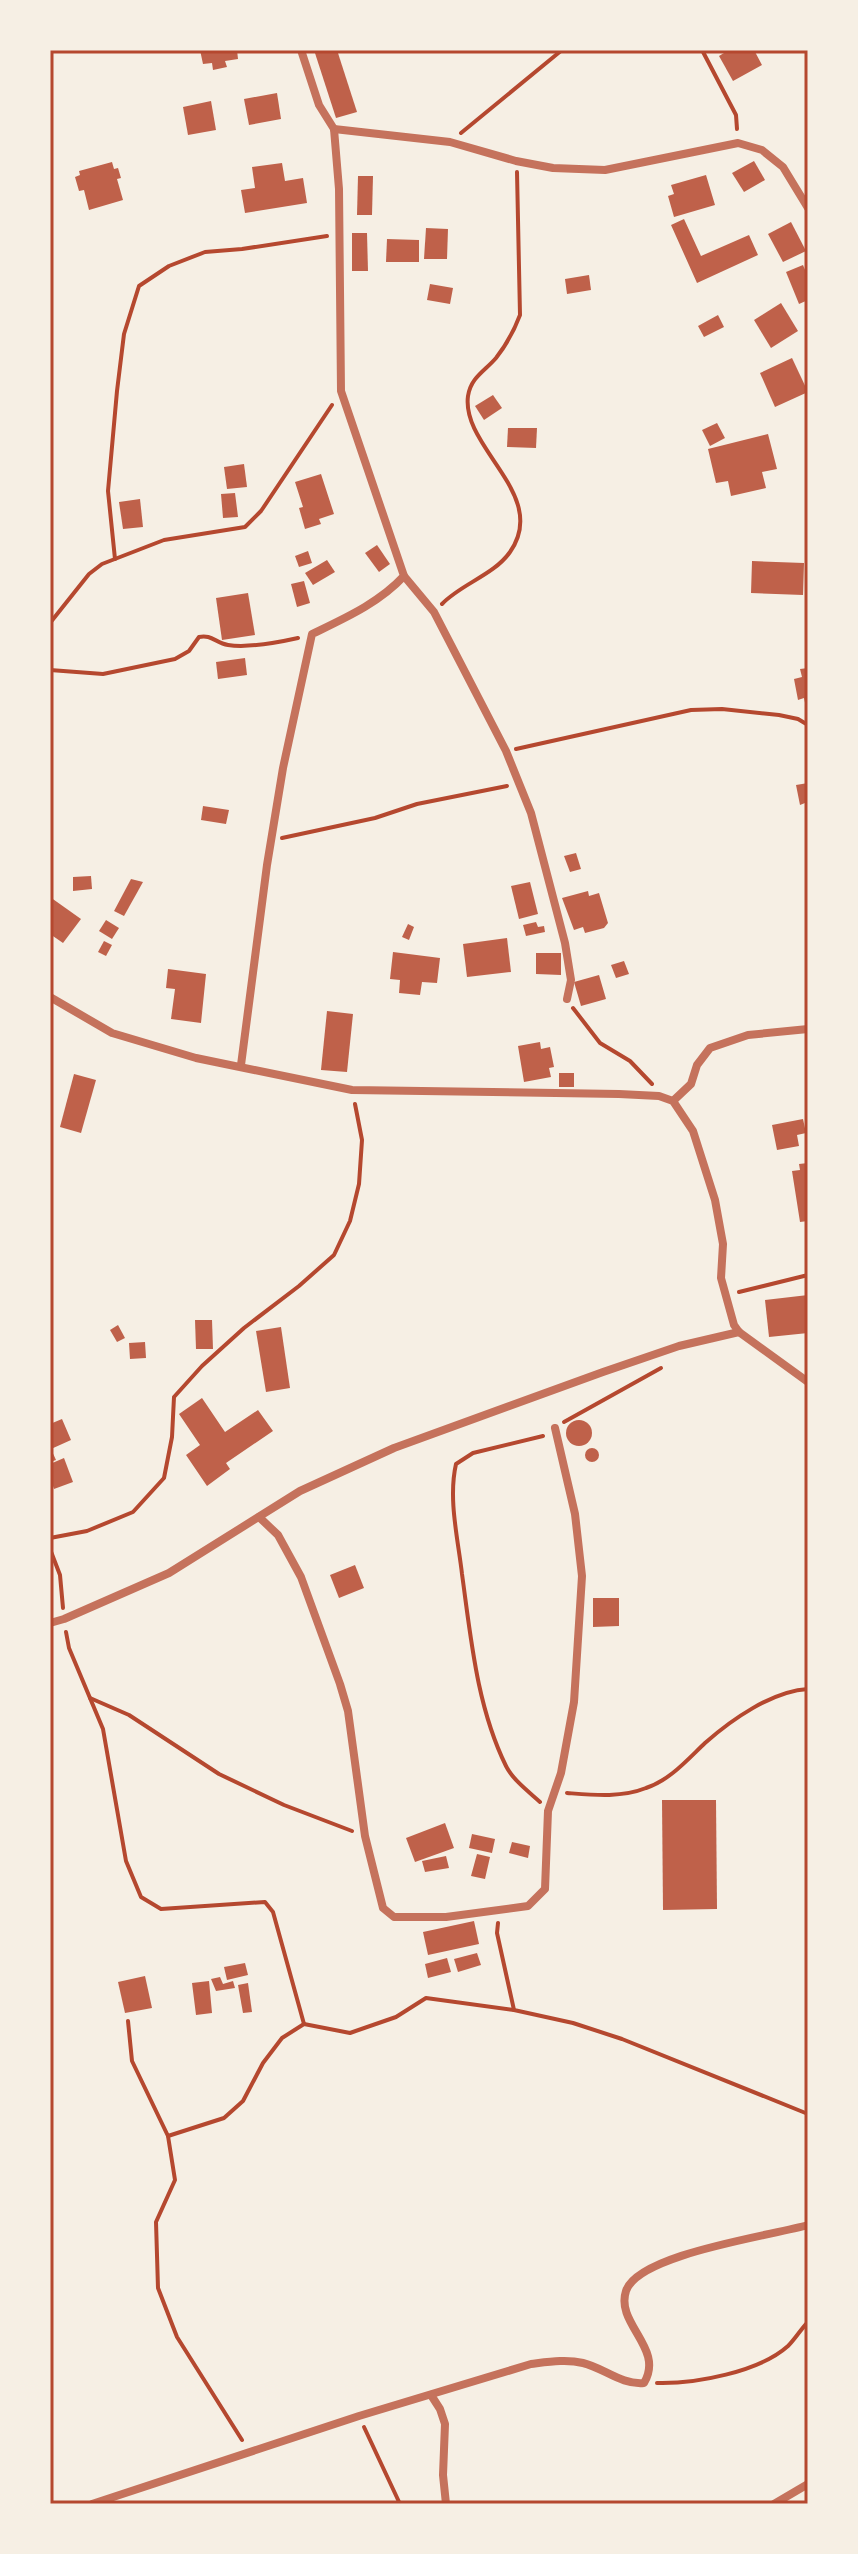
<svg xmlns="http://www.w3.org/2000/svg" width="858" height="2554" font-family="'Noto Serif',serif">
<rect width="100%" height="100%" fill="#f6efe4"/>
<g fill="#bf614a">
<path d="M200 50H237L238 59 225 61 227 67 213 70 212 63 203 64Z"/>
<path d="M314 50H337L357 112 336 118Z"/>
<path d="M729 50H754L762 65 733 81 719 56Z"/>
<path d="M277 93 281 119 249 125 244 99Z"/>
<path d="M211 101 216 130 188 135 183 107Z"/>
<path d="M754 161 765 180 744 192 732 173Z"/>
<path d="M112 162 114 169 118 168 121 178 117 179 123 200 89 210 84 190 79 191 75 177 80 175 79 171Z"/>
<path d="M282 163 285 181 303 178 307 203 245 213 241 190 255 188 252 167Z"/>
<path d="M706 175 715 205 674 217 668 196 674 194 671 185Z"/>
<path d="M358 176H373L372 215H357Z"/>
<path d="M684 219 701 256 749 235 758 255 697 283 671 225Z"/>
<path d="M791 222 806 251 783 262 768 234Z"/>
<path d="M426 228 448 229 447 259H424Z"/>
<path d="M352 233H367L368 271H352Z"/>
<path d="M387 239 419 240V262H386Z"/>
<path d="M803 265 808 277V300L799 304 786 272Z"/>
<path d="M589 275 591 290 567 294 565 279Z"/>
<path d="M430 284 453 288 450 304 427 300Z"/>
<path d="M781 303 798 331 771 348 754 320Z"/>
<path d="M718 315 724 327 704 337 698 326Z"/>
<path d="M792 358 808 392 775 407 760 373Z"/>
<path d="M493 395 502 408 484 420 475 406Z"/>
<path d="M717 423 725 438 710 446 702 430Z"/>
<path d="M508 428H537L536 448 507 447Z"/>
<path d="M768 434 777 469 762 472 766 488 731 496 728 481 716 483 708 449Z"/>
<path d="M244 464 247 487 227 489 224 467Z"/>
<path d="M321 474 334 514 319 519 321 524 305 529 299 508 303 507 295 482Z"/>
<path d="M235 493 238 517 223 518 221 494Z"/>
<path d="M140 499 143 527 123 529 119 502Z"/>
<path d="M377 545 390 564 379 572 365 553Z"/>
<path d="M308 551 312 563 299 567 295 556Z"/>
<path d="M327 560 335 572 313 585 305 573Z"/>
<path d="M752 561 804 563 803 595 751 593Z"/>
<path d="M304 581 310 603 297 607 291 584Z"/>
<path d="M248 593 255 635 222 640 216 598Z"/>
<path d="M245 658 247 675 218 679 216 662Z"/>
<path d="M808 668V711L807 712 804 698 798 700 794 679 802 677 800 669Z"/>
<path d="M808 783V809H807L805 803 800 805 796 785Z"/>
<path d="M203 806 229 810 226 824 201 820Z"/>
<path d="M576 853 581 869 570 872 564 856Z"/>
<path d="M91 876 92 889 73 891V877Z"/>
<path d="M131 879 143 882 124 916 114 911Z"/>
<path d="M530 882 538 914 519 919 511 886Z"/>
<path d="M588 891 589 896 599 893 608 923 604 928 585 933 583 927 574 930 562 898Z"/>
<path d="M50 897 81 919 63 943 50 934Z"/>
<path d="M106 920 119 928 112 939 99 931Z"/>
<path d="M536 922 538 927 544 926 545 932 526 936 523 925Z"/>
<path d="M408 924 414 927 409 940 402 937Z"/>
<path d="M507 938 511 972 467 977 463 944Z"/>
<path d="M104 941 112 945 106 956 98 952Z"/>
<path d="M393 952 440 958 437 983 422 982 420 995 399 993 400 980 390 979Z"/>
<path d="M536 953H561V975L536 974Z"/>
<path d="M624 961 629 974 616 978 611 965Z"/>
<path d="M168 969 206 974 201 1023 171 1019 175 989 166 988Z"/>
<path d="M599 975 606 999 581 1006 574 982Z"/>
<path d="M327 1011 353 1014 347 1072 321 1070Z"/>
<path d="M540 1042 541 1049 550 1047 554 1067 549 1068 551 1077 524 1082 518 1046Z"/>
<rect x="559" y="1073" width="15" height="14"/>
<path d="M74 1074 96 1080 81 1133 60 1127Z"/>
<path d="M803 1119 806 1133 797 1135 799 1146 777 1150 772 1125Z"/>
<path d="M808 1163V1221L800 1222 792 1171 800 1170 799 1164Z"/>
<path d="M808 1295V1333L769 1337 765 1300Z"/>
<path d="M195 1320H212L213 1349H196Z"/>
<path d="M118 1325 125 1338 117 1342 110 1330Z"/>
<path d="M281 1327 290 1388 266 1392 256 1331Z"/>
<path d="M145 1342 146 1358 130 1359 129 1343Z"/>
<path d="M202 1398 225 1432 258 1410 273 1431 226 1463 230 1469 207 1486 186 1455 200 1445 179 1414Z"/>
<path d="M62 1419 71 1440 51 1449 56 1460 50 1462V1424Z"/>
<circle cx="579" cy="1433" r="13"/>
<circle cx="592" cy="1455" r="7"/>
<path d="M64 1458 73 1482 54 1489 50 1477V1464Z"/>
<path d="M355 1565 364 1588 339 1598 330 1575Z"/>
<path d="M593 1598H619V1626L593 1627Z"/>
<path d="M662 1800H716L717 1909 663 1910Z"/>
<path d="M445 1823 454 1848 415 1862 406 1838Z"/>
<path d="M472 1834 495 1839 492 1853 469 1848Z"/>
<path d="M512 1842 530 1846 528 1858 509 1853Z"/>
<path d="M477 1854 490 1857 485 1879 471 1876Z"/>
<path d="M446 1856 449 1868 425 1872 422 1861Z"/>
<path d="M474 1921 479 1944 428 1955 423 1932Z"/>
<path d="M477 1953 481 1965 458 1972 454 1959Z"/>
<path d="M447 1958 451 1972 428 1978 425 1964Z"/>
<path d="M245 1963 248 1975 227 1980 224 1967Z"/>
<path d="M145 1976 152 2008 125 2013 118 1982Z"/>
<path d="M220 1977 223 1984 233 1981 235 1988 216 1991 211 1979Z"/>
<path d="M209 1981 212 2013 196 2015 192 1983Z"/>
<path d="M248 1983 252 2012 243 2013 238 1985Z"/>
</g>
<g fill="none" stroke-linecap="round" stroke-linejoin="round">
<g stroke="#b5482f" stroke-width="4">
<path d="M702 50 736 115 737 129"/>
<path d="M461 133 562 50"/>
<path d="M115 559 108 491 117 391 124 334 139 286 169 266 205 252 242 249 327 236"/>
<path d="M442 604C461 584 494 575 510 552 550 495 461 448 468 396 471 377 485 371 496 358 507 344 514 331 520 315L517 172"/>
<path d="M50 623 89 574 102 564 164 540 245 527 261 511 332 405"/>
<path d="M50 670 103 674 175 659 189 651 199 637C211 634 216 643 228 645 247 648 280 642 298 638"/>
<path d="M516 749 691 710 722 709 779 715 798 719 808 725"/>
<path d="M282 838 375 818 417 804 507 786"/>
<path d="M573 1008 600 1043 630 1061 652 1084"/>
<path d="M739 1292 808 1275"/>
<path d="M564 1422 661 1368"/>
<path d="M50 1538 87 1531 133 1512 164 1478 172 1437 174 1397 202 1366 244 1328 299 1286 334 1255 350 1221 359 1184 362 1140 355 1104"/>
<path d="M50 1549 60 1575 63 1608"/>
<path d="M66 1632 69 1648 103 1729 126 1861 141 1897 161 1909 265 1902 273 1912 304 2024"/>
<path d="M90 1698 129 1715 219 1774 284 1805 352 1831"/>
<path d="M567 1793C593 1795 621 1798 646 1788 670 1780 687 1760 705 1743 731 1720 772 1691 808 1689"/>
<path d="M540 1802C529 1792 513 1780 506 1766 477 1707 471 1639 462 1574 458 1539 448 1499 456 1464L473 1453 543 1436"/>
<path d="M498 1923 497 1933 514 2010 573 2023 622 2039 808 2114"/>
<path d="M128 2021 132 2061 168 2136 175 2180 156 2222 158 2288 177 2337 242 2440"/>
<path d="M168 2136 224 2118 243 2101 263 2063 282 2038 304 2024 350 2033 396 2017 426 1998 514 2010"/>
<path d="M657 2383C695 2384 759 2372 788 2346 795 2339 801 2329 808 2322"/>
<path d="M364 2427 400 2504"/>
</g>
<g stroke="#c5725c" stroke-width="8">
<path d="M334 129 450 142 516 161 553 168 605 170 738 143 762 150 783 167 808 208"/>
<path d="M404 576 434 612 506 751 531 813 565 943 571 980 567 999"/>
<path d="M50 997 112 1033 196 1058 352 1090 619 1094 659 1096 673 1101 693 1131 715 1200 723 1244 721 1278 734 1325 739 1332 808 1382"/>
<path d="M241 1065 267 865 283 768 312 634C345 618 379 603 404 576L341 391 339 189 334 129 319 105 301 50"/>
<path d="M673 1101 691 1084 697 1065 710 1048 748 1035 808 1029"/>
<path d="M259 1517 278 1535 301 1577 340 1684 348 1711 365 1836 383 1908 394 1917H446L528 1906 545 1889 548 1811 561 1773 574 1702 582 1576 575 1514 555 1428"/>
<path d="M50 1623 64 1619 169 1573 300 1491 394 1448 603 1372 679 1346 739 1332"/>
<path d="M431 2395 440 2409 445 2424 443 2475 446 2504"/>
<path d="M92 2504 359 2416 531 2364C548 2362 566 2359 583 2363 604 2368 621 2385 644 2383 665 2348 615 2324 626 2291 638 2254 770 2236 808 2225"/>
<path d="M774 2504 808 2484"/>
</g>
</g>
<rect width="858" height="2554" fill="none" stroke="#f6efe4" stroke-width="104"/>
<rect x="52" y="52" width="754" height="2450" fill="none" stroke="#b5482f" stroke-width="3"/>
</svg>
